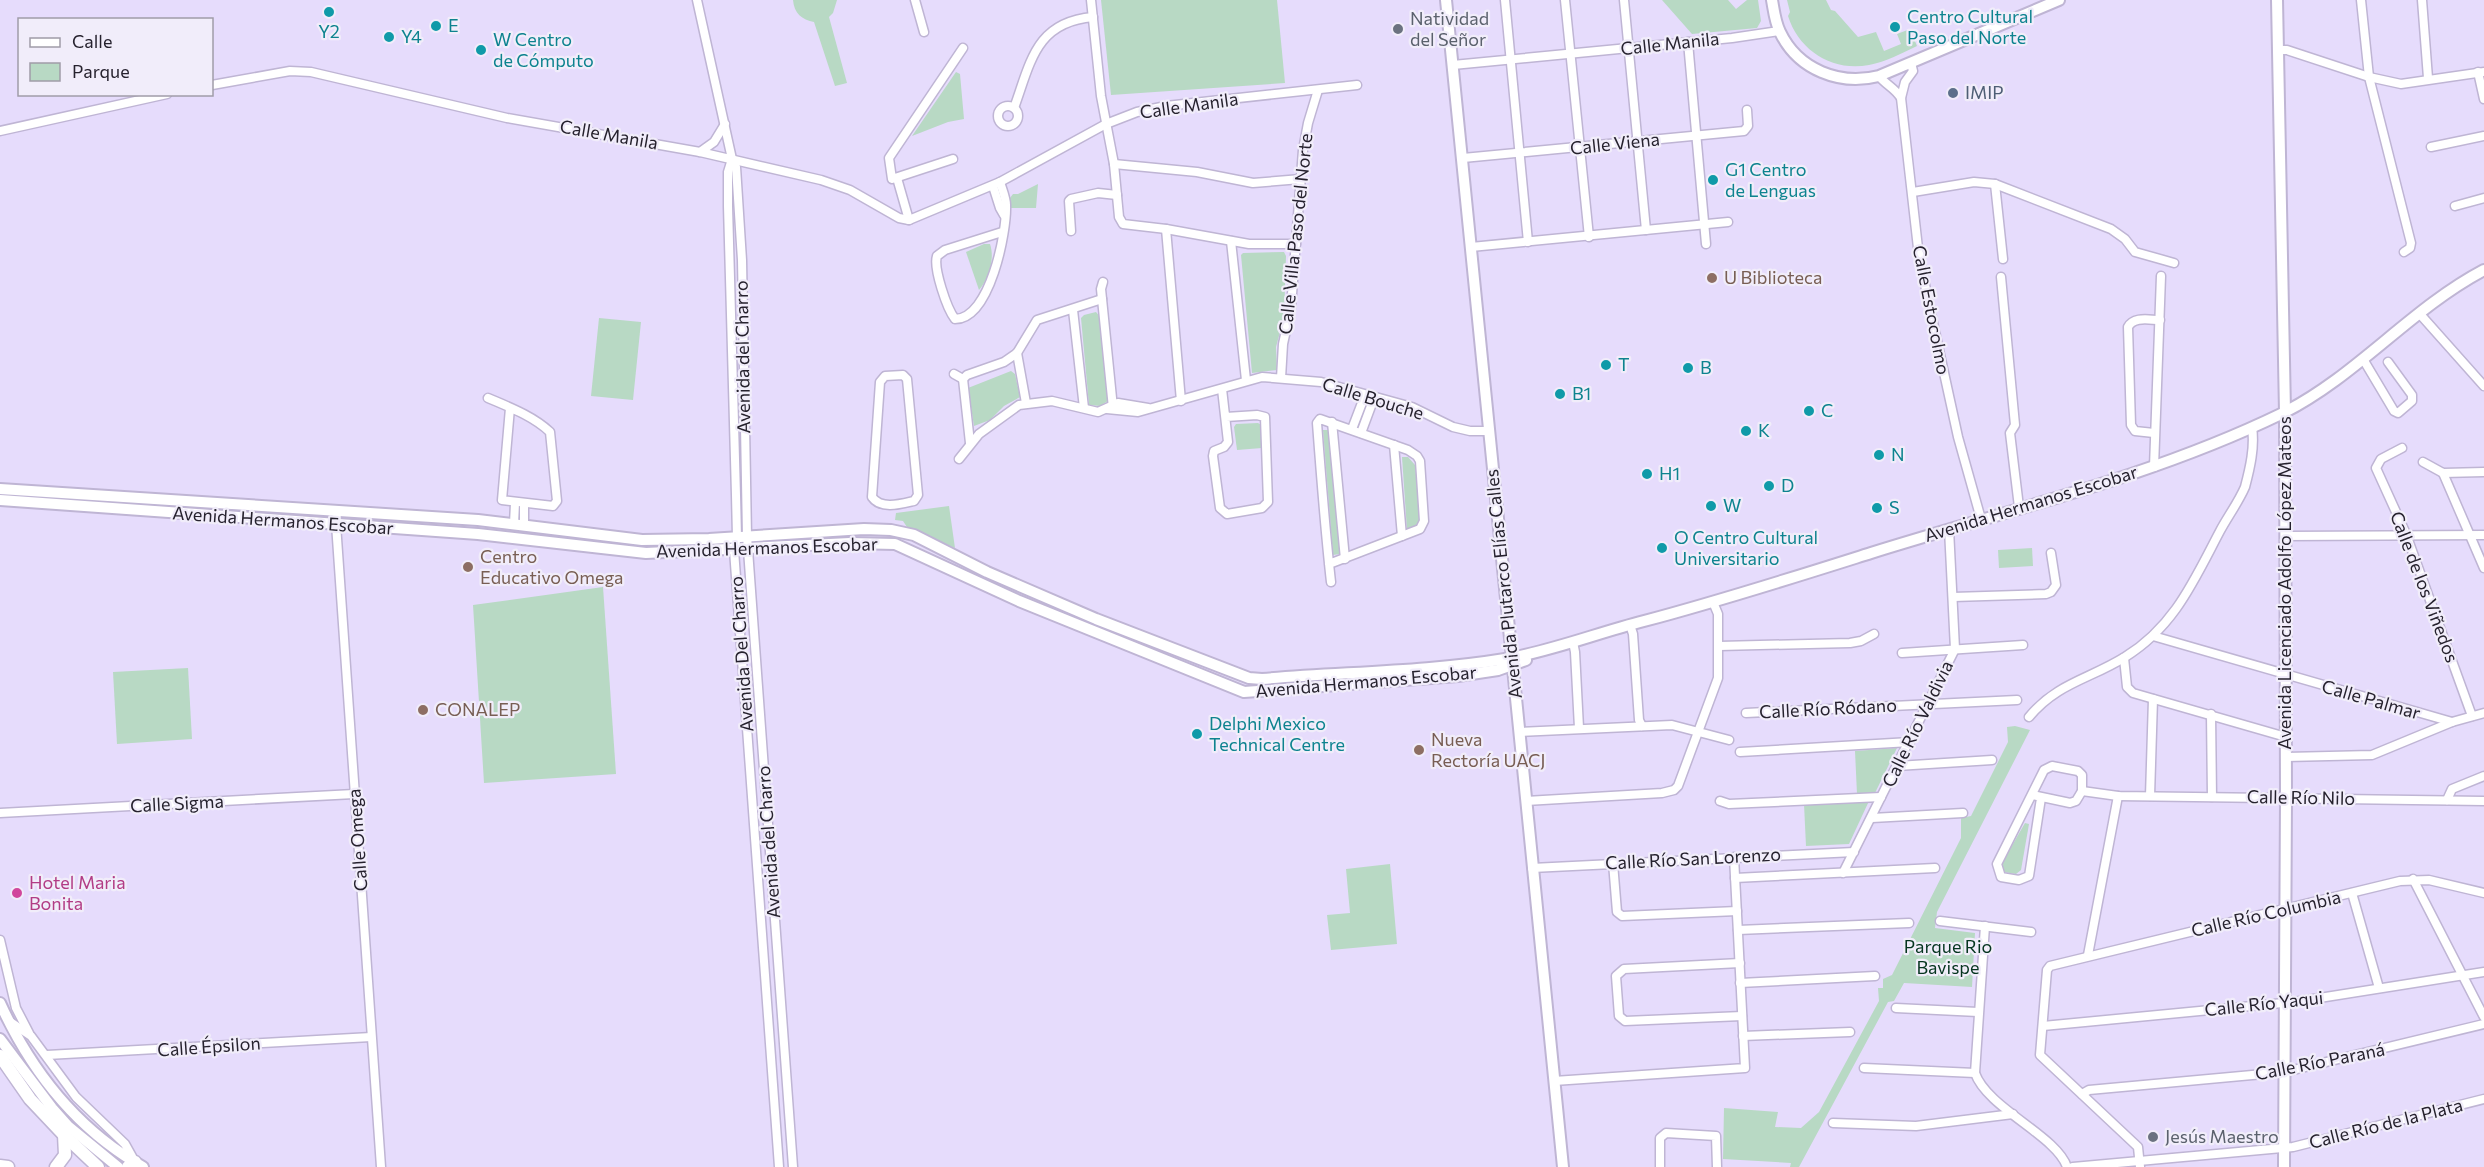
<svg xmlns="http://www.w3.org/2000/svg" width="2484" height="1167" font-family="Commissioner,sans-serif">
<rect width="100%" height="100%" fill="#e6dcfc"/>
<g fill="#b8d9c4">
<path d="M793 0H837L833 13 829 17 847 83 835 86 814 22C802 20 794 13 793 0Z"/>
<path d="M1101 0H1277L1285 83 1111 95Z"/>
<path d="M1662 0H1728L1736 9 1747 0H1758L1761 21 1757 28 1692 34Z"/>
<path d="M1787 0H1826L1831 10 1835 11 1858 37 1876 32 1884 51 1901 44 1897 34 1910 29 1917 46C1902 53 1886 62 1869 65 1833 72 1799 51 1788 16L1790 12Z"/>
<path d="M956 72 960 74 964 119 948 122 912 136Z"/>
<path d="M1038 184 1036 208H1011L1010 198 1013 194H1018Z"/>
<path d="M984 244H990C995 259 989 278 979 290L966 252Z"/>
<path d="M1284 252 1286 256 1284 317 1276 347 1277 370 1252 373 1241 255 1243 253Z"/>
<path d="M1096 312 1100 317 1108 401 1100 406 1089 405 1081 318 1084 315Z"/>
<path d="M599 318 641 322 633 400 591 396Z"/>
<path d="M1011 371 1015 374 1020 397 1004 406 990 420 974 426 968 388Z"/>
<path d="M1258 423 1261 425 1262 448 1237 450 1234 427 1236 424Z"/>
<path d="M1323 430H1329L1340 554 1333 555Z"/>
<path d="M1402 457H1408L1415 465 1421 523 1407 530Z"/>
<path d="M949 506 955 548 907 527 903 521 895 520 896 513Z"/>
<path d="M2032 548 2033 566 1999 568 1998 550Z"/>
<path d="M603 587 616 774 484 783 473 605Z"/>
<path d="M188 668 192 739 117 744 113 672Z"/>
<path d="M2015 726 2030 730 1937 912 1935 928 1975 933 1972 987 1904 983 1894 1001 1888 1002 1799 1167H1790L1791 1163 1723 1159 1724 1108 1778 1112 1775 1127 1801 1128 1819 1112 1879 1001 1878 988H1883V979L1892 975 1961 838V818L1971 816 2008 742 2007 727Z"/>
<path d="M1897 748 1875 793 1857 794 1855 751Z"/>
<path d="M1869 801 1849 844 1806 846 1804 804Z"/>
<path d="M2025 823 2029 824 2021 870 2016 874 2004 872 2002 863Z"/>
<path d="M1390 864 1397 944 1331 950 1327 915 1350 913 1346 869Z"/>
</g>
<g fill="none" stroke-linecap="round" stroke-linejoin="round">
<g stroke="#bfb5d4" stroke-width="11">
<g id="minor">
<path d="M697 0 732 159 728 172V206L736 495 737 537 734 550 779 1167"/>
<path d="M915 0 924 32"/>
<path d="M1091 0 1101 96 1114 164 1119 217 1123 224 1166 229 1249 244H1296"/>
<path d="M1505 0 1528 242"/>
<path d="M1565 0 1589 237"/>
<path d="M1624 0 1646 230"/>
<path d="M2361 0 2369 77 2411 243 2410 248 2404 252"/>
<path d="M2422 0 2428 78"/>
<path d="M1688 42 1706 244"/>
<path d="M2278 50H2287L2369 77 2401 84 2484 72"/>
<path d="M1911 63 1913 71 1905 82 1901 98 1918 248 1927 295 1958 437 1981 519"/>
<path d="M1453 65 1732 38 1779 31"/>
<path d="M2478 72 2484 99"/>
<path d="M1879 76C1886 85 1895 88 1901 98"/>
<path d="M212 85 290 71 311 72 507 118 700 152 821 180 850 190 899 218 909 220 1000 182 1106 124 1137 112 1166 106 1357 85"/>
<circle cx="1008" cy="116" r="10"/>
<path d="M1014 108C1031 61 1036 22 1093 17"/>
<path d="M0 131 167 94"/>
<path d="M2431 147 2484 136"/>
<path d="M700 152 714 142 725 124"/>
<path d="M1463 158 1744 131 1748 126 1747 110"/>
<path d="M732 159 736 167 742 260 747 536 793 1167"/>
<path d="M953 159 892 179 889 158 963 48"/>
<path d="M1114 164 1197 172 1253 183 1301 179"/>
<path d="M897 178 909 220"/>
<path d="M1000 182C1002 189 1006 198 1006 205 1007 232 990 319 955 319 947 309 933 268 937 256L945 250 1002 232"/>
<path d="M1995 184 2003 259"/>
<path d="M993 186 1000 208 1004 215"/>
<path d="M1913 192 1974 182 1995 184 2111 229 2125 239 2135 252 2174 263"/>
<path d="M2455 206 2484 198"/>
<path d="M1166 229 1181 401"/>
<path d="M1071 231 1069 201 1071 199 1098 193 1117 195"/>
<path d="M1231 241 1246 380"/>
<path d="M1471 247 1728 222"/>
<path d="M2001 277 2015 425 2010 433 2019 507"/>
<path d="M1103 282 1101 289 1113 408"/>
<path d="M1073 310 1084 408"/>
<path d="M2419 313 2484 386"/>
<path d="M1017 353 1026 403"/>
<path d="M2363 359 2394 411 2398 413 2412 401V395L2388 362"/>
<path d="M954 374 963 379"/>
<path d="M903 375 907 379 918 495 914 501C901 504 881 510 872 497L880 382 885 376Z"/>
<path d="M1281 378 1283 344 1291 307 1303 150 1308 123 1318 90"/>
<path d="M963 379 967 375 1004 362 1017 353 1037 320 1102 299"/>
<path d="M963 379 970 443"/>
<path d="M1222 389 1228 442 1224 447 1214 451 1213 456 1220 508 1227 514 1262 508 1268 502 1265 417 1257 415 1226 417"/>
<path d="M488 398C509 407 533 416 550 432L557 501 553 506 502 500 510 408"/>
<path d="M1107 409 1138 412 1262 377 1321 382 1412 407 1453 427 1470 431H1489"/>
<path d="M1332 422 1345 559"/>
<path d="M1352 429 1365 395"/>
<path d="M1361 433 1374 398"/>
<path d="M2154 433 2135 431 2131 425 2128 327C2134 316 2149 320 2160 320"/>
<path d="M1394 445 1402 536"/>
<path d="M2402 448 2381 459 2376 468 2406 534 2472 716"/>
<path d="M959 459 979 434 1019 405 1052 401 1098 412 1118 403 1148 408"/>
<path d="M2423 462 2443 473 2484 472"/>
<path d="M2154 467 2161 276"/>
<path d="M2443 473 2484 568"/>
<path d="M524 504V525"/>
<path d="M337 512 336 524 381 1167"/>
<path d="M514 524 515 503"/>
<path d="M2285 536 2484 535"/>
<path d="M1329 564 1420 529 1424 521 1420 461 1417 456 1408 450 1320 419 1317 423C1321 476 1325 529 1331 582"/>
<path d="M1953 597 2046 594 2051 592 2056 585 2051 553"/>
<path d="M1630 625 1633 634 1639 720 1642 726"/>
<path d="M2153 636 2452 722"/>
<path d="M1573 642 1575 652 1579 728"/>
<path d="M1719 646 1850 643 1861 641 1874 634"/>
<path d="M1902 653 2023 645"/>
<path d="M2124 658 2127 687 2133 693 2286 737"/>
<path d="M1746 713 2017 700"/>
<path d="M2211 714 2212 797"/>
<path d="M2029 717C2057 683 2090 679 2125 657 2175 626 2194 580 2220 531 2228 516 2238 503 2245 487 2250 468 2255 447 2252 427"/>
<path d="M1519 732 1672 725 1729 740"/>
<path d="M1740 752 1910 742"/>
<path d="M2286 757 2372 755 2452 722 2484 713"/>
<path d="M1897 766 1992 760"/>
<path d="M2082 791 2118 796 2484 801"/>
<path d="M2032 795 2070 803 2076 801 2082 791V775L2078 771 2052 766 2044 770 1997 864 2001 877 2019 880 2029 876 2041 798"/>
<path d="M2150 796 2153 699"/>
<path d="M2447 800 2452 789 2484 776"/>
<path d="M1526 801 1662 793 1674 790 1678 786 1718 678V614L1713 602"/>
<path d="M1720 801 1729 804 1881 797"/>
<path d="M0 813 354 794"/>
<path d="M1872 818 1963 813"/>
<path d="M1613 863 1617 912 1622 916 1737 911"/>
<path d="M1532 868 1854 852"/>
<path d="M1843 873 1955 649 1949 529"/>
<path d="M1735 878 1935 868"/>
<path d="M2413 879 2484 1017"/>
<path d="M2352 893 2379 988"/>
<path d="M1940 921 2031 932"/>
<path d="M1985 926 1975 1073C1987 1108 2057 1136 2067 1167"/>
<path d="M1738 930 1909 923"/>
<path d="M0 940 16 1008 29 1033"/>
<path d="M2088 955 2118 796"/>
<path d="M1740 963 1624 969 1616 976 1619 1016 1625 1021 1742 1016"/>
<path d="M1740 983 1875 976"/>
<path d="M1896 1008 1978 1012"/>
<path d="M9 1021 31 1036 76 1097 125 1144 135 1162"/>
<path d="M2043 1026 2294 1002 2484 972"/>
<path d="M1743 1036 1850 1032"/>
<path d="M47 1055 371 1037"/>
<path d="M1864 1068 1975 1073"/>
<path d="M1554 1081 1745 1068 1734 857"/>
<path d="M2082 1094 2089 1090 2285 1072 2484 1024"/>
<path d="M1833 1123 1916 1126 2013 1114"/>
<path d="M1660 1167V1138L1666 1133 1716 1136 1717 1167"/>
<path d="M2073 1167 2293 1147 2484 1099"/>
<path d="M2140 1167 2138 1147 2040 1055 2047 970 2050 966 2400 881 2429 880 2484 893"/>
</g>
</g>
<g stroke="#bfb5d4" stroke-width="14">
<g id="major">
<path d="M1446 0 1563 1167"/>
<path d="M1772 0C1774 11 1775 22 1780 32 1798 70 1840 86 1879 76L2059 0"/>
<path d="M2277 0 2285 412 2286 798 2284 1167"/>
<path d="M0 489 478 520 642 540 709 539 864 529 891 530 914 535 987 572 1096 619 1249 678 1262 679C1342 672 1426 672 1505 659 1552 651 1597 633 1644 621 1720 601 1795 577 1871 553 2008 510 2151 477 2281 414 2356 377 2410 309 2484 270"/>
<path d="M0 500 478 534 646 553 850 543 895 544 1019 601 1244 692 1458 676 1498 670 1526 660"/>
<path d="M0 1003C31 1071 78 1130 143 1167"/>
<path d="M0 1039 52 1108 68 1126 118 1167"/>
</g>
</g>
<g stroke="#bfb5d4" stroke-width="15">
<g id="highway">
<path d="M0 1056 30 1099 64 1135 65 1155 56 1167"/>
<path d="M64 1135 98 1167"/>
<path d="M0 1166 8 1167"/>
<path d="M128 1167 135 1162"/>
</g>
</g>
<use href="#minor" stroke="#fff" stroke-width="8"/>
<use href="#major" stroke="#fff" stroke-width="10"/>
<use href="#highway" stroke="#fff" stroke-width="12"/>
</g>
<g fill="#0f9aa8" stroke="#f1edfa" stroke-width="2">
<circle cx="329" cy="12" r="6"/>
<circle cx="436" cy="26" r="6"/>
<circle cx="1895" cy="27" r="6"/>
<circle cx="389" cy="37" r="6"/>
<circle cx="481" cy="50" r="6"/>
<circle cx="1713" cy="180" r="6"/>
<circle cx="1606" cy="365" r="6"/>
<circle cx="1688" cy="368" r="6"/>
<circle cx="1560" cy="394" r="6"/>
<circle cx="1809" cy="411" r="6"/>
<circle cx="1746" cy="431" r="6"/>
<circle cx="1879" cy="455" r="6"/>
<circle cx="1647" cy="474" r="6"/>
<circle cx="1769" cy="486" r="6"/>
<circle cx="1711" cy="506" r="6"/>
<circle cx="1877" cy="508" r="6"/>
<circle cx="1662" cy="548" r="6"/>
<circle cx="1197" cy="734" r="6"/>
</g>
<g fill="#6b7280" stroke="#f1edfa" stroke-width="2">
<circle cx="1398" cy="29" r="6"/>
<circle cx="2153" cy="1137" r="6"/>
</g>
<circle fill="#5c6f8a" stroke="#f1edfa" stroke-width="2" cx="1953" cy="93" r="6"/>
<g fill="#8d6e63" stroke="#f1edfa" stroke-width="2">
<circle cx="1712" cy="278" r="6"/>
<circle cx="468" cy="567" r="6"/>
<circle cx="423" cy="710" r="6"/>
<circle cx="1419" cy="750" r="6"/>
</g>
<circle fill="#d1479c" stroke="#f1edfa" stroke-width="2" cx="17" cy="893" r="6"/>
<g text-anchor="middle" stroke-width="4.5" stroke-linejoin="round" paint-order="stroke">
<g font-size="18" fill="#0d838f" stroke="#f1edfa" text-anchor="start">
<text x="1907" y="23">Centro Cultural<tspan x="1907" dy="21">Paso del Norte</tspan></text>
<text x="448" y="32">E</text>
<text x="329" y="38" text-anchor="middle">Y2</text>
<text x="401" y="43">Y4</text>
<text x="493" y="46">W Centro<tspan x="493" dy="21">de Cómputo</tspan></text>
<text x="1725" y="176">G1 Centro<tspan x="1725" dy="21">de Lenguas</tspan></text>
<text x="1618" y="371">T</text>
<text x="1700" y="374">B</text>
<text x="1572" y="400">B1</text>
<text x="1821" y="417">C</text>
<text x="1758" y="437">K</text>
<text x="1891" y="461">N</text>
<text x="1659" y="480">H1</text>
<text x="1781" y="492">D</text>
<text x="1723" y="512">W</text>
<text x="1889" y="514">S</text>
<text x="1674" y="544">O Centro Cultural<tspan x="1674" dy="21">Universitario</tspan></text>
<text x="1209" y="730">Delphi Mexico<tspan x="1209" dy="21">Technical Centre</tspan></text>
</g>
<g font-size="18" fill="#5b616d" stroke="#f1edfa" text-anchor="start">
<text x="1410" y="25">Natividad<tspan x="1410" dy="21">del Señor</tspan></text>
<text x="2165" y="1143">Jesús Maestro</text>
</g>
<g font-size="18" fill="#26222e" stroke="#f1edfa">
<text transform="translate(1670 44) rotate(-6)" y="6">Calle Manila</text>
<text transform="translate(1189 106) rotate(-8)" y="6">Calle Manila</text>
<text transform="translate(609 135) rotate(10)" y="6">Calle Manila</text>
<text transform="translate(1615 144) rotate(-6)" y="6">Calle Viena</text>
<text transform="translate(1296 234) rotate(-84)" y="6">Calle Villa Paso del Norte</text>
<text transform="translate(1931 310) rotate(79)" y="6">Calle Estocolmo</text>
<text transform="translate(743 357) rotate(-91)" y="6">Avenida del Charro</text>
<text transform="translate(1373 399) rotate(17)" y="6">Calle Bouche</text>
<text transform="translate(2031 504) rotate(-17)" y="6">Avenida Hermanos Escobar</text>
<text transform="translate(283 521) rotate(4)" y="6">Avenida Hermanos Escobar</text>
<text transform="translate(767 548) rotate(-2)" y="6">Avenida Hermanos Escobar</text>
<text transform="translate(2285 583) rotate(-90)" y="6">Avenida Licenciado Adolfo López Mateos</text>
<text transform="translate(1504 584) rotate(-96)" y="6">Avenida Plutarco Elías Calles</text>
<text transform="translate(2424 587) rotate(69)" y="6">Calle de los Viñedos</text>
<text transform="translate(742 654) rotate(-94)" y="6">Avenida Del Charro</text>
<text transform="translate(1366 682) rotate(-5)" y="6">Avenida Hermanos Escobar</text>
<text transform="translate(2371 700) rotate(16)" y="6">Calle Palmar</text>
<text transform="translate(1828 709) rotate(-3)" y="6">Calle Río Ródano</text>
<text transform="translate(1918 724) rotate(-64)" y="6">Calle Río Valdivia</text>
<text transform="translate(2301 798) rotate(1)" y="6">Calle Río Nilo</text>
<text transform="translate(177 804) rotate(-3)" y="6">Calle Sigma</text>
<text transform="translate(358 840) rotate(-94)" y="6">Calle Omega</text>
<text transform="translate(769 842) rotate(-94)" y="6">Avenida del Charro</text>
<text transform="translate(1693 859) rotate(-3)" y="6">Calle Río San Lorenzo</text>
<text transform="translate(2266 914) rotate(-13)" y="6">Calle Río Columbia</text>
<text transform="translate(2264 1004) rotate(-6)" y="6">Calle Río Yaqui</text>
<text transform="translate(209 1047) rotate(-4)" y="6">Calle Épsilon</text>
<text transform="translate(2320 1062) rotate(-11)" y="6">Calle Río Paraná</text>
<text transform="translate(2386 1124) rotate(-14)" y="6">Calle Río de la Plata</text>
</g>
<g font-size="18" fill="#4e5e75" stroke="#f1edfa" text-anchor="start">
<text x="1965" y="99">IMIP</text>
</g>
<g font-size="18" fill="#785e54" stroke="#f1edfa" text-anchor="start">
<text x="1724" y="284">U Biblioteca</text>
<text x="480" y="563">Centro<tspan x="480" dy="21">Educativo Omega</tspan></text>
<text x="435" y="716">CONALEP</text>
<text x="1431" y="746">Nueva<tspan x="1431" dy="21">Rectoría UACJ</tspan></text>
</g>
<g font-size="18" fill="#b23c85" stroke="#f1edfa" text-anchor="start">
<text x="29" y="889">Hotel Maria<tspan x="29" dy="21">Bonita</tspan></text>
</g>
<g font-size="18" fill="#05351f" stroke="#f1edfa">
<text x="1948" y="953">Parque Rio<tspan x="1948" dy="21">Bavispe</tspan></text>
</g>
</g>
<rect x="18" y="18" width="195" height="78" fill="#f1edfa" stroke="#a09ca8" stroke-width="1.5"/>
<rect x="30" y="38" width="30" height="9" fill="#ffffff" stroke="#a09ca8" stroke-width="1.5"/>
<text x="72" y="48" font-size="18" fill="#26222e">Calle</text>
<rect x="30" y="63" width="30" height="18" fill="#b8d9c4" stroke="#a09ca8" stroke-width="1.5"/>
<text x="72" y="78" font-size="18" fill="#26222e">Parque</text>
</svg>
